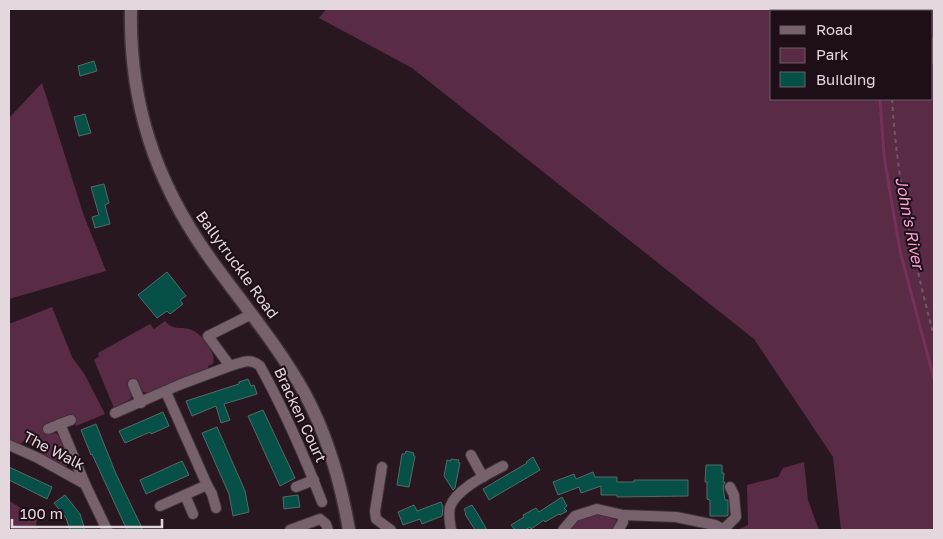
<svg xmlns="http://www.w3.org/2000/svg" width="943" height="539" font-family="'Golos Text',sans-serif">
<rect width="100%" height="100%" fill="#281720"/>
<g fill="#592b45" fill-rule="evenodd">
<path d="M326 9H934V530H841L833 457 754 339 412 68 319 18ZM772 11H932V99H772Z"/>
<path d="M42 83 84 216 106 271 9 299V118Z"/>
<path d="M52 307 72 357 85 375 105 414 76 426 71 414 44 425 47 434C51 433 56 432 59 436 63 441 70 459 69 465L63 468 41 456 42 449 24 441 19 445 9 440V324Z"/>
<path d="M165 321C174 332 183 325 194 331 203 336 217 354 213 364L208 366 209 370 185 377 151 393 143 392 137 380 128 384 132 394 131 399 114 408 94 360 99 356 98 353 150 324 154 329Z"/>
<path d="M804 462 808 500 819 530H737L748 525 747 485 778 477 783 468Z"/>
<path d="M10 501 37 519 36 526 38 530H9V502Z"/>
<path d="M596 513 617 520V525L612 530H568L578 519Z"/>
</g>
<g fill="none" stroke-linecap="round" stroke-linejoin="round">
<g stroke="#77305a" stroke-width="3">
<path d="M875 11V9"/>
<path d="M880 99 884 156 900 251 934 379"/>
</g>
</g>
<g fill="#075047" stroke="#526c67">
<path d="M94 61 97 71 80 76 78 66Z"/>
<path d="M85 114 91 133 79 136 74 117Z"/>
<path d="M104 184 109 203 105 205 110 224 95 228 92 217 99 215 91 187Z"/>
<path d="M167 272 186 296 180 300 183 304 170 314 167 311 157 318 138 295Z"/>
<path d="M248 379 251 386 254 385 257 394 224 404 230 420 221 423 216 406 192 416 186 401 239 384V382Z"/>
<path d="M263 410 295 478 280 486 248 416Z"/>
<path d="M163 412 169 426 151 434 150 432 125 443 119 431Z"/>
<path d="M96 424 116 474 143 530H127L92 454 91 455 81 430Z"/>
<path d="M217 427 245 491 249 512 233 516 229 494 202 433Z"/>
<path d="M406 451 414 453 413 455 415 456 409 487 397 485 402 454H405Z"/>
<path d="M533 457 540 470 489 500 483 489 527 463 526 462Z"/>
<path d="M451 459 459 460 458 462 460 463 455 488 453 490 444 476 447 460 451 461Z"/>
<path d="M182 461 189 475 146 494 140 480Z"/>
<path d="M706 465H722V473H724L723 482H725L723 487 725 500H728V515L727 516H710V500L707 499V482H705Z"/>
<path d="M9 467 52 487 47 499 9 480Z"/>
<path d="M593 472 595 477H617V482H634V480H688V496L617 497V495H601V486L581 493 579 487 558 495 553 482 574 474 576 479Z"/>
<path d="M65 495 80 514 85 530H70L66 518 54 503Z"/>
<path d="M298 495 300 507 284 509 283 497Z"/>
<path d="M562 497 567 506 564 508 567 511 560 515 559 514 545 522 544 520 531 529 530 527 525 530H515L511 525 524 517 523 515 536 508 539 512Z"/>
<path d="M441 502 443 507 442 516 422 524 420 519 403 525 398 512 414 505 417 511Z"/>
<path d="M472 505 479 516 487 530H475L465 514 466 513 464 509Z"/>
</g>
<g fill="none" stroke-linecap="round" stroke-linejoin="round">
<g stroke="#3f3239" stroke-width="12">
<g id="minor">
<path d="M252 314 208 336 230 366C241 363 250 357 260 366 284 410 304 455 322 502"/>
<path d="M133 384 141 403"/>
<path d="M115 413 179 385 230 366"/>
<path d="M71 420 60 424 85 484"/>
<path d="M48 429 60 424"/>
<path d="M9 445 38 458 85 484 107 530"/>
<path d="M471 455 483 477"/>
<path d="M382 467 375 511 376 519 391 530"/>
<path d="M207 485 212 494 216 508"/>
<path d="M296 487 314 480"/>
<path d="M185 495 193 514"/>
<path d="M160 506 207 485 166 392"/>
<path d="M724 529 736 517 734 495 730 487"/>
<path d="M290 530 320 519 326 524 328 530"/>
<path d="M451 530C450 523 448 514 450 507 456 489 488 474 503 466"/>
<path d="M563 530 575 516 597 509 623 515 676 517 715 525 725 530"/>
<path d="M618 530 623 522V515"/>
</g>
</g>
<g stroke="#3f3239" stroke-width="15">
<path id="tertiary" d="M131 9C129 102 155 181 209 257 241 302 278 345 305 394 328 437 341 483 349 530"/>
</g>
<g stroke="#3f3239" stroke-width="18">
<g id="secondary">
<path d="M924 9V11"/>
<path d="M932 45 934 57"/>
</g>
</g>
<g stroke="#6b5c64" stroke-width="2" stroke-dasharray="4 4" stroke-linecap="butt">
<path d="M887 11V9"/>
<path d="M892 99C897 179 913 259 934 336"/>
</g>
<use href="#minor" stroke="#76616c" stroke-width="10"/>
<use href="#tertiary" stroke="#76616c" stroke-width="12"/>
<use href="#secondary" stroke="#76616c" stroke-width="15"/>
</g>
<g text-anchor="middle" stroke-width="4" stroke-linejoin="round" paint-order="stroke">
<g font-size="15" fill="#e4d8de" stroke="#1e0e17">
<text transform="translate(237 265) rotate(54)" y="5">Ballytruckle Road</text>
<text transform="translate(300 415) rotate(65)" y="5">Bracken Court</text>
<text transform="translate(54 451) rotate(27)" y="5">The Walk</text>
</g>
<g font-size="16" font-style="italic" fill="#f8a4d1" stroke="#1e0e17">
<text transform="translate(910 223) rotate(79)" y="6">John's River</text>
</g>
</g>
<rect width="943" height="539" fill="none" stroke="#e4d8de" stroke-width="20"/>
<rect x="770" y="10" width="162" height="90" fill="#1e0e17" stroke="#6d5f67"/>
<rect x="780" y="26" width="25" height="8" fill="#76616c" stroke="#6d5f67"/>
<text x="816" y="35" font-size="15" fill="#e4d8de">Road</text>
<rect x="780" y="48" width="25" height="15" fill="#592b45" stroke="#6d5f67"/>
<text x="816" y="60" font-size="15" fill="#e4d8de">Park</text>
<rect x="780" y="72" width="25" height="15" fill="#075047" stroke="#6d5f67"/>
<text x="816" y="85" font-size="15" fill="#e4d8de">Building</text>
<path d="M12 519v8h150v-8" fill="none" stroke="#e4d8de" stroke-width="2.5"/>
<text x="20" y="519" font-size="15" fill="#e4d8de" stroke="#1e0e17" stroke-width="4" paint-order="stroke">100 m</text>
</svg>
